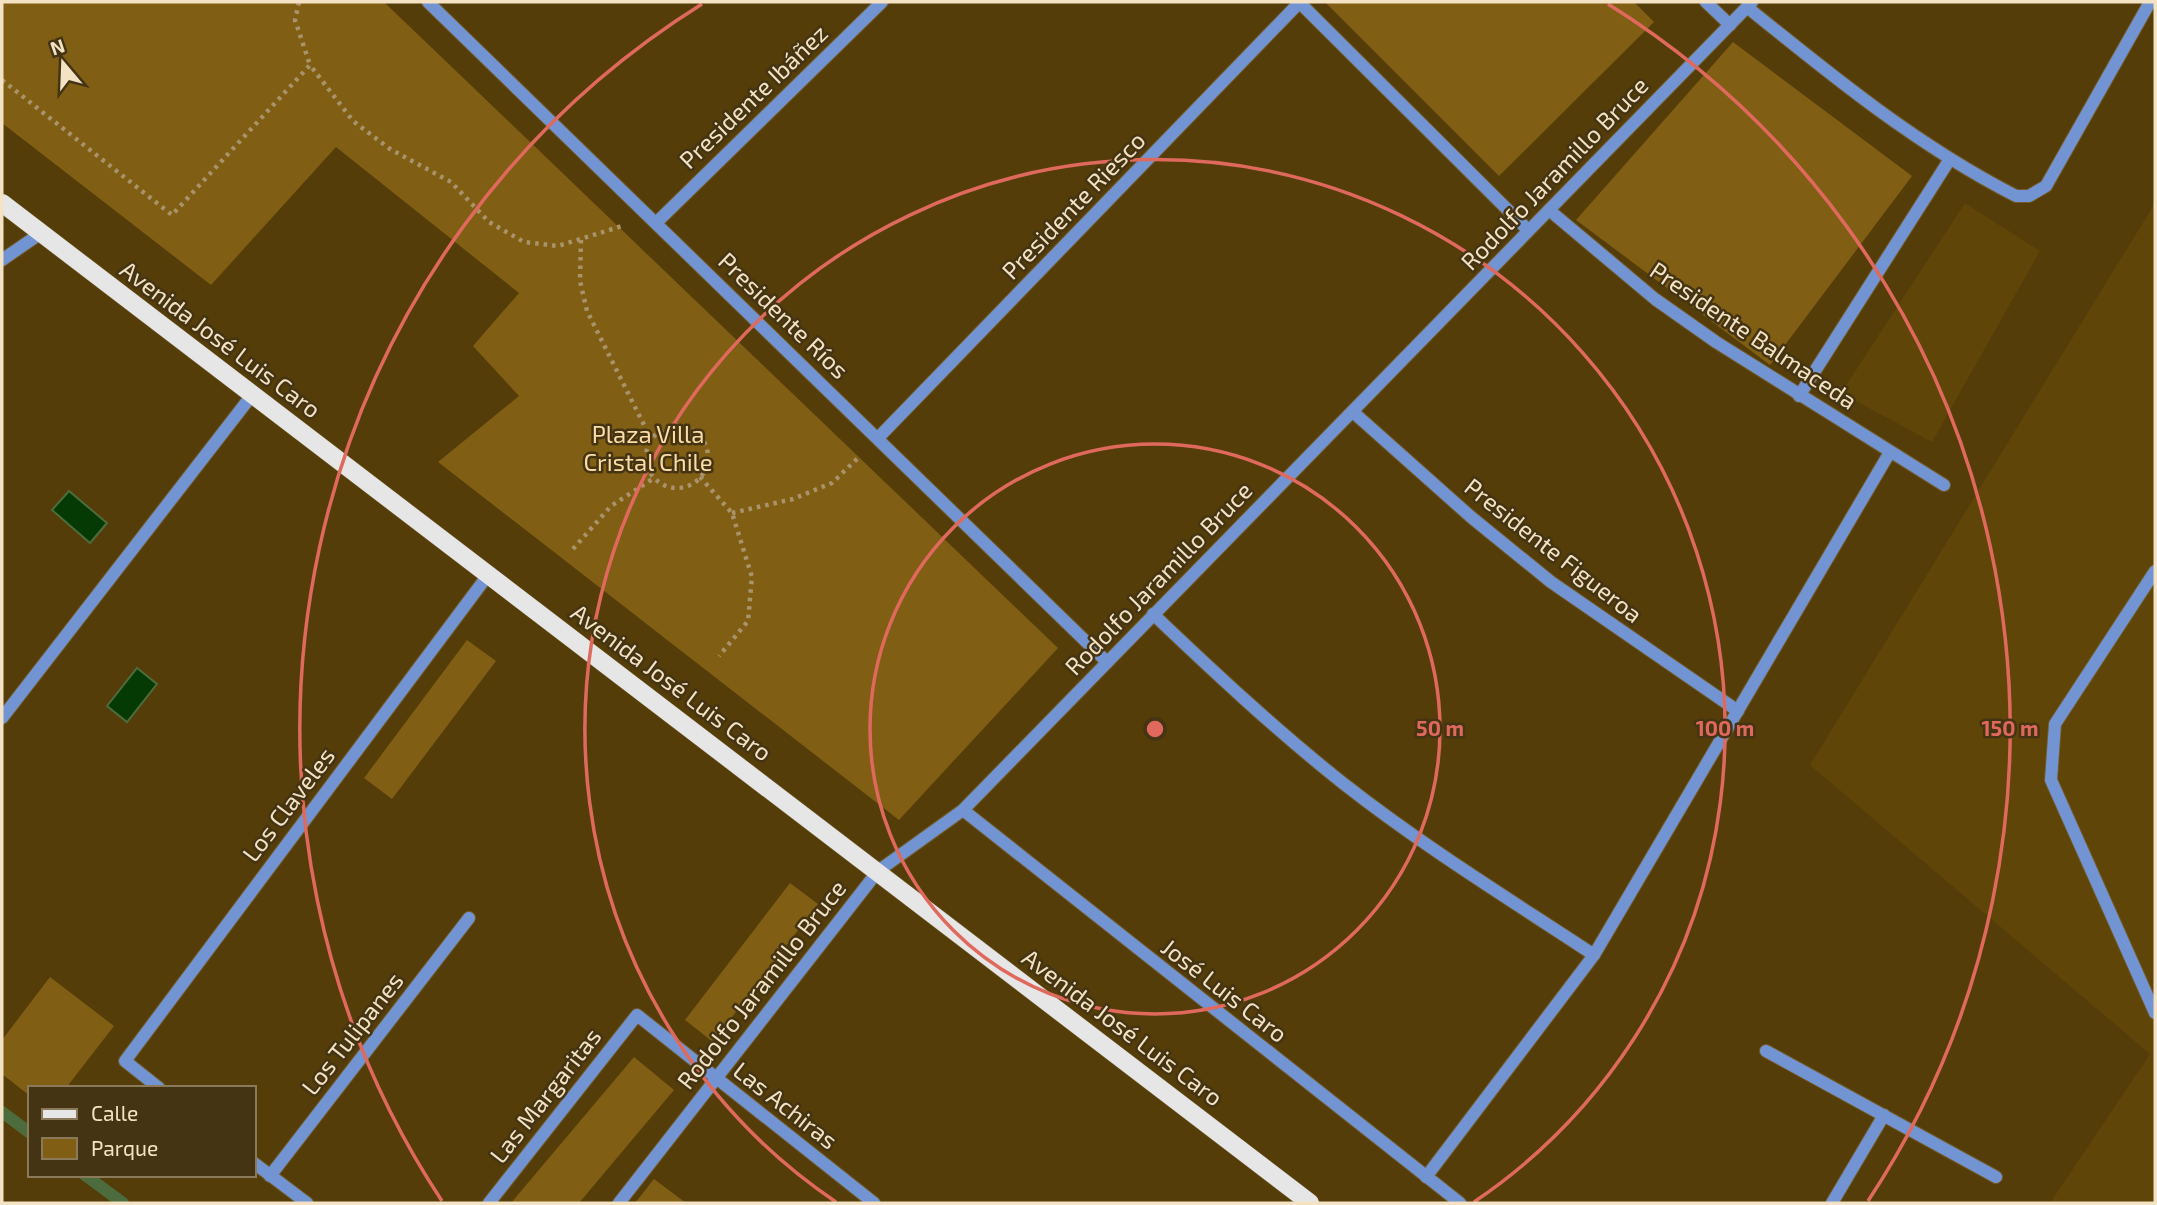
<svg xmlns="http://www.w3.org/2000/svg" width="2157" height="1205" font-family="'Exo 2',sans-serif">
<rect width="100%" height="100%" fill="#553d09"/>
<g fill="#5f4507">
<path d="M1965 203 2040 251 1932 442 1841 393Z"/>
<path d="M2155 203V1203H2050L2150 1054 1810 765Z"/>
</g>
<g fill="#805e13">
<path d="M2 2H384L1058 648 899 820 438 462 519 396 473 346 519 293 336 147 211 285 2 123Z"/>
<path d="M1325 2H1634L1654 22 1499 176Z"/>
<path d="M1733 42 1912 176 1770 365 1576 220Z"/>
<path d="M467 640 496 661 392 799 364 778Z"/>
<path d="M790 883 818 904 713 1042 685 1020Z"/>
<path d="M50 977 114 1026 66 1088H30V1096L2 1074V1040Z"/>
<path d="M634 1057 674 1090 579 1203H511Z"/>
<path d="M654 1179 686 1203H635Z"/>
</g>
<g fill="#063a04" stroke="#4d6c3d" stroke-width="2">
<path d="M69 491 107 523 90 543 52 510Z"/>
<path d="M137 668 157 684 127 722 107 706Z"/>
</g>
<g fill="none" stroke-linecap="round" stroke-linejoin="round">
<g stroke="#4d6c3d" stroke-width="12">
<path d="M2 1112 30 1133"/>
<path d="M85 1175 123 1203"/>
</g>
<g stroke="#715b2a" stroke-width="14">
<g id="minor">
<path d="M428 2 1107 662"/>
<path d="M1299 2 1528 230"/>
<path d="M1706 2 1730 25"/>
<path d="M1747 7C1832 76 1918 146 2016 196H2029L2046 186 2150 2"/>
<path d="M1549 210 1655 299 1716 342 1944 485"/>
<path d="M656 223 882 2"/>
<path d="M2 260 41 233"/>
<path d="M1799 396 1950 159"/>
<path d="M1353 412 1471 517 1551 582 1738 711"/>
<path d="M878 438 1300 2"/>
<path d="M2155 571 2055 724 2051 780 2155 1013"/>
<path d="M1153 614C1215 673 1277 731 1344 784 1423 846 1509 899 1594 955"/>
<path d="M2 718 252 395"/>
<path d="M963 810 1460 1203"/>
<path d="M1766 1051 1996 1177"/>
<path d="M159 1088 125 1061 488 575"/>
<path d="M254 1163 307 1203"/>
<path d="M270 1176 469 918"/>
<path d="M1426 1177 1594 955 1890 452"/>
<path d="M489 1203 637 1015 874 1203"/>
<path d="M619 1203 878 871 963 810 1752 2"/>
<path d="M1832 1203 1884 1115"/>
</g>
</g>
<g stroke="#715b2a" stroke-width="19">
<path id="major" d="M2 203 1310 1203"/>
</g>
<g stroke="#a8936a" stroke-width="4.5" stroke-dasharray="3.5 5" stroke-linecap="butt">
<path d="M299 2 295 20 310 65"/>
<path d="M2 80 172 215 310 65 353 121 390 149 451 182 489 222 524 242 558 246 622 226"/>
<path d="M581 240 580 281 587 311 651 439"/>
<circle cx="677" cy="457" r="31"/>
<path d="M700 477 732 513 752 577 748 621 719 656"/>
<path d="M732 513 793 499 832 483 859 457"/>
<path d="M573 549 611 506 654 478"/>
</g>
<use href="#minor" stroke="#7394d2" stroke-width="12"/>
<use href="#major" stroke="#e6e6e6" stroke-width="18"/>
</g>
<g fill="none" stroke="#e0695e" stroke-width="3.5">
<circle cx="1155" cy="729" r="285"/>
<path d="M836 1202A570 570 0 1 1 1474 1202"/>
<path d="M442 1201A855 855 0 0 1 702 4M1608 4A855 855 0 0 1 1868 1201"/>
</g>
<g text-anchor="middle" stroke-width="5" stroke-linejoin="round" paint-order="stroke">
<g font-size="24" fill="#f3e2c3" stroke="#453413">
<text transform="translate(754 97) rotate(-44)" y="8">Presidente Ibáñez</text>
<text transform="translate(1555 174) rotate(-46)" y="8">Rodolfo Jaramillo Bruce</text>
<text transform="translate(1074 206) rotate(-46)" y="8">Presidente Riesco</text>
<text transform="translate(783 316) rotate(44)" y="8">Presidente Ríos</text>
<text transform="translate(1753 336) rotate(34)" y="8">Presidente Balmaceda</text>
<text transform="translate(220 340) rotate(37)" y="8">Avenida José Luis Caro</text>
<text transform="translate(1553 551) rotate(38)" y="8">Presidente Figueroa</text>
<text transform="translate(1159 579) rotate(-46)" y="8">Rodolfo Jaramillo Bruce</text>
<text transform="translate(671 683) rotate(37)" y="8">Avenida José Luis Caro</text>
<text transform="translate(289 805) rotate(-53)" y="8">Los Claveles</text>
<text transform="translate(762 985) rotate(-52)" y="8">Rodolfo Jaramillo Bruce</text>
<text transform="translate(1224 991) rotate(38)" y="8">José Luis Caro</text>
<text transform="translate(1122 1028) rotate(37)" y="8">Avenida José Luis Caro</text>
<text transform="translate(353 1034) rotate(-52)" y="8">Los Tulipanes</text>
<text transform="translate(546 1096) rotate(-52)" y="8">Las Margaritas</text>
<text transform="translate(785 1106) rotate(38)" y="8">Las Achiras</text>
</g>
<g font-size="24" fill="#fadca6" stroke="#453413">
<text x="648" y="443">Plaza Villa<tspan x="648" dy="28">Cristal Chile</tspan></text>
</g>
</g>
<circle cx="1155" cy="729" r="10" fill="#e0695e" stroke="#453413" stroke-width="3.5"/>
<g font-size="21" text-anchor="middle" font-weight="bold" fill="#e0695e" stroke="#453413" stroke-width="5" stroke-linejoin="round" paint-order="stroke">
<text x="1440" y="736">50 m</text>
<text x="1725" y="736">100 m</text>
<text x="2010" y="736">150 m</text>
</g>
<rect width="2157" height="1205" fill="none" stroke="#f3e2c3" stroke-width="7"/>
<rect x="28" y="1086" width="228" height="91" fill="#453413" stroke="#8b7a59" stroke-width="2"/>
<rect x="42" y="1109" width="35" height="10" fill="#e6e6e6" stroke="#8b7a59" stroke-width="2"/>
<text x="91" y="1121" font-size="21" fill="#f3e2c3">Calle</text>
<rect x="42" y="1138" width="35" height="21" fill="#805e13" stroke="#8b7a59" stroke-width="2"/>
<text x="91" y="1156" font-size="21" fill="#f3e2c3">Parque</text>
<g transform="translate(63 63) rotate(341)" stroke="#453413" stroke-width="5" paint-order="stroke">
<path d="M0-5L12 26L0 18L-12 26Z" fill="#f3e2c3"/>
<text y="-10" font-size="19" font-weight="bold" text-anchor="middle" fill="#f3e2c3">N</text>
</g>
</svg>
